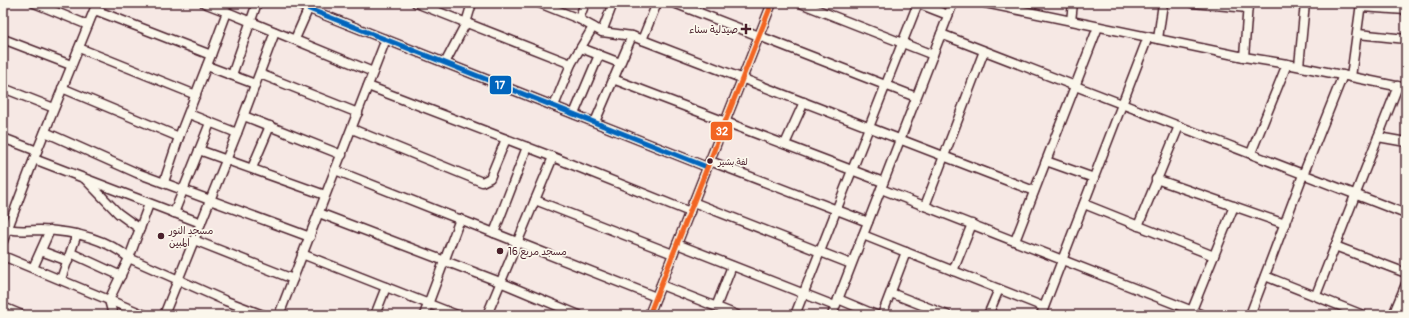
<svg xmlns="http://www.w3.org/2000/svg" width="1409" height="318" font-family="Pangolin,'Playpen Sans Arabic',sans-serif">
<rect width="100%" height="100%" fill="#f6e8e4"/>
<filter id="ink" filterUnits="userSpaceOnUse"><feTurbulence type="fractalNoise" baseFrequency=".025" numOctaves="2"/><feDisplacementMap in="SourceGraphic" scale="8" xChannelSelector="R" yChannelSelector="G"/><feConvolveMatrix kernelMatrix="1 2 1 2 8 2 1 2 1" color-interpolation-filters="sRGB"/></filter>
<g filter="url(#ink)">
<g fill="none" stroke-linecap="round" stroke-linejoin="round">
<g stroke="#4a1f2b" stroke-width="11">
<g id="minor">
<path d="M34 3 88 25"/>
<path d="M294 3 707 167"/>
<path d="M416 3 571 64"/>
<path d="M539 3 579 19 602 32 632 36 1034 191"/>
<path d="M674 3 916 97"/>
<path d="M800 3 933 55"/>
<path d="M917 3 948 15"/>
<path d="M985 3 1244 57 1287 64 1406 88"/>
<path d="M1192 3 1248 8"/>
<path d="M1361 7 1406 10"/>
<path d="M95 10 211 55 227 12 204 3"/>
<path d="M227 12 373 72"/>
<path d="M579 19 585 3"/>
<path d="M1071 21 1073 3"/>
<path d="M602 32 613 3"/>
<path d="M941 34 1406 214"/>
<path d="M1358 34 1406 39"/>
<path d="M3 39 71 65"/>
<path d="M295 39 311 3"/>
<path d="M1158 39 1163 3"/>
<path d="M642 40 657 3"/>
<path d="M79 48 196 95"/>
<path d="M581 48 620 63"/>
<path d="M1244 57 1248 4"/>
<path d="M445 63 466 23 472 3"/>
<path d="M207 66 255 84"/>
<path d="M1299 66 1305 3"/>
<path d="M260 74 358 113"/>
<path d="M232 75 257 3"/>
<path d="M1351 77 1361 3"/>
<path d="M613 79 883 182"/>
<path d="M368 86 553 157 690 212"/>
<path d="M3 88 54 108"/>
<path d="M62 88 179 137 211 55"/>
<path d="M554 106 571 64 593 27"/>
<path d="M189 114 237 133"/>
<path d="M574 114 599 55"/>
<path d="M244 116 342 155"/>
<path d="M595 122 632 36"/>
<path d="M352 129 482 182 490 178 506 139"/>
<path d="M45 132 137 173 310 237"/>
<path d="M1378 137 1406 142"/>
<path d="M3 138 37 151"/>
<path d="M785 144 804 102"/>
<path d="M199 150 325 195"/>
<path d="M1251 153 1287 64"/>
<path d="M34 159 201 223"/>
<path d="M710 161 868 222"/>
<path d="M1046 161 1094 178"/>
<path d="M252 168 270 126"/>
<path d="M335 170 656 297"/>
<path d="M1156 179 1285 224"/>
<path d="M86 180 118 213 140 229"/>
<path d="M164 182 179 137"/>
<path d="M881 189 1203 315"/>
<path d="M535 200 673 254"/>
<path d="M693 202 851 264"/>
<path d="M1084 204 1214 256"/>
<path d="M925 206 984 51"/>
<path d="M174 213 210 123"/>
<path d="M319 213 500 282 579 315"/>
<path d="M1138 226 1179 126"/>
<path d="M3 228C14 232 28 230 40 230 72 231 104 237 129 258L226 301 263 315"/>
<path d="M494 233 527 147"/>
<path d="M863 235 1044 307"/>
<path d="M194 240 293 279"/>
<path d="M3 241 37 151 97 3"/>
<path d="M1015 241 1098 27"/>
<path d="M677 244 835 306"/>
<path d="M1335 246 1406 273"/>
<path d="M41 251 68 261"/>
<path d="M71 253 121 276"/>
<path d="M302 254 457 315"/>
<path d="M3 256 145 315"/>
<path d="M33 268 50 230"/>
<path d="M953 271 972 224"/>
<path d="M1265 276 1363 315"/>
<path d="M61 279 77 234"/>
<path d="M661 285 737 315"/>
<path d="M891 293 947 315"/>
<path d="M1316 295 1398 86"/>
<path d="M838 299 876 315"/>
<path d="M3 307 22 315"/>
<path d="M716 307 732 266"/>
<path d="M113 315 109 300 129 258 149 204"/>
<path d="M164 315 237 133 275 32"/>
<path d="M279 315 386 39"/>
<path d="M375 315 386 287"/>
<path d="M424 315 460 219"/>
<path d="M487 315 553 157"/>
<path d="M649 315 772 3"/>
<path d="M795 315 918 3"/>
<path d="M832 315 953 3"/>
<path d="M882 315 906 252"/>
<path d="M988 315 999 289"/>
<path d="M1041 315 1148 37"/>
<path d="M1190 315 1234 206"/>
<path d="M1250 315 1303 175 1343 75"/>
<path d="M1393 315 1406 284"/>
</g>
</g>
<use href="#minor" stroke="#fbf7ec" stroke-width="8"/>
<g stroke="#fbf7ec" stroke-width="8">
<path id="bus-1" d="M294 3 707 167"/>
</g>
<g stroke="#fbf7ec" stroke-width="8">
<path id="bus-2" d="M649 315 772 3"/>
</g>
<use href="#bus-1" stroke="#0065bd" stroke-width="5"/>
<use href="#bus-2" stroke="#f26522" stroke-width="5"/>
</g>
</g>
<g fill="#4a1f2b" stroke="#fbf7ec" stroke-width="1.5">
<path d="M744 23h4v4h4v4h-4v4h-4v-4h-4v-4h4z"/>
<circle cx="710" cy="161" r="3.5"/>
<circle cx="161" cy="236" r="4"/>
<circle cx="500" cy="251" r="4"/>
</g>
<g text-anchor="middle" stroke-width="3.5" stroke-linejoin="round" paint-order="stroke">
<g font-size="9" fill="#4a1f2b" stroke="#fbf7ec" text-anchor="start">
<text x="718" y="165">لفة بشير</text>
</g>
<g font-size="10" fill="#4a1f2b" stroke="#fbf7ec" text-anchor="start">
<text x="738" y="33" text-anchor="end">صيدلية سناء</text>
<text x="169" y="234">مسجد النور<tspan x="169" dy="12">المبين</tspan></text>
<text x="508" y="255">مسجد مربع 16</text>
</g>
</g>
<g stroke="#fbf7ec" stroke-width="1.5">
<rect x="489" y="75" width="23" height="20" rx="4" fill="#0065bd"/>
<rect x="710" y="121" width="23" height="20" rx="4" fill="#f26522"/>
</g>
<g font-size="11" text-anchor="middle" font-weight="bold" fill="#fff">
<text x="500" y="89">17</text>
<text x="722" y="135">32</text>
</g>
<rect width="1409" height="318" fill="none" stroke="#fbf7ec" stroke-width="16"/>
<rect x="8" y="8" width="1393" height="302" fill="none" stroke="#4a1f2b" stroke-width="1.5" filter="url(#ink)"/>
</svg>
